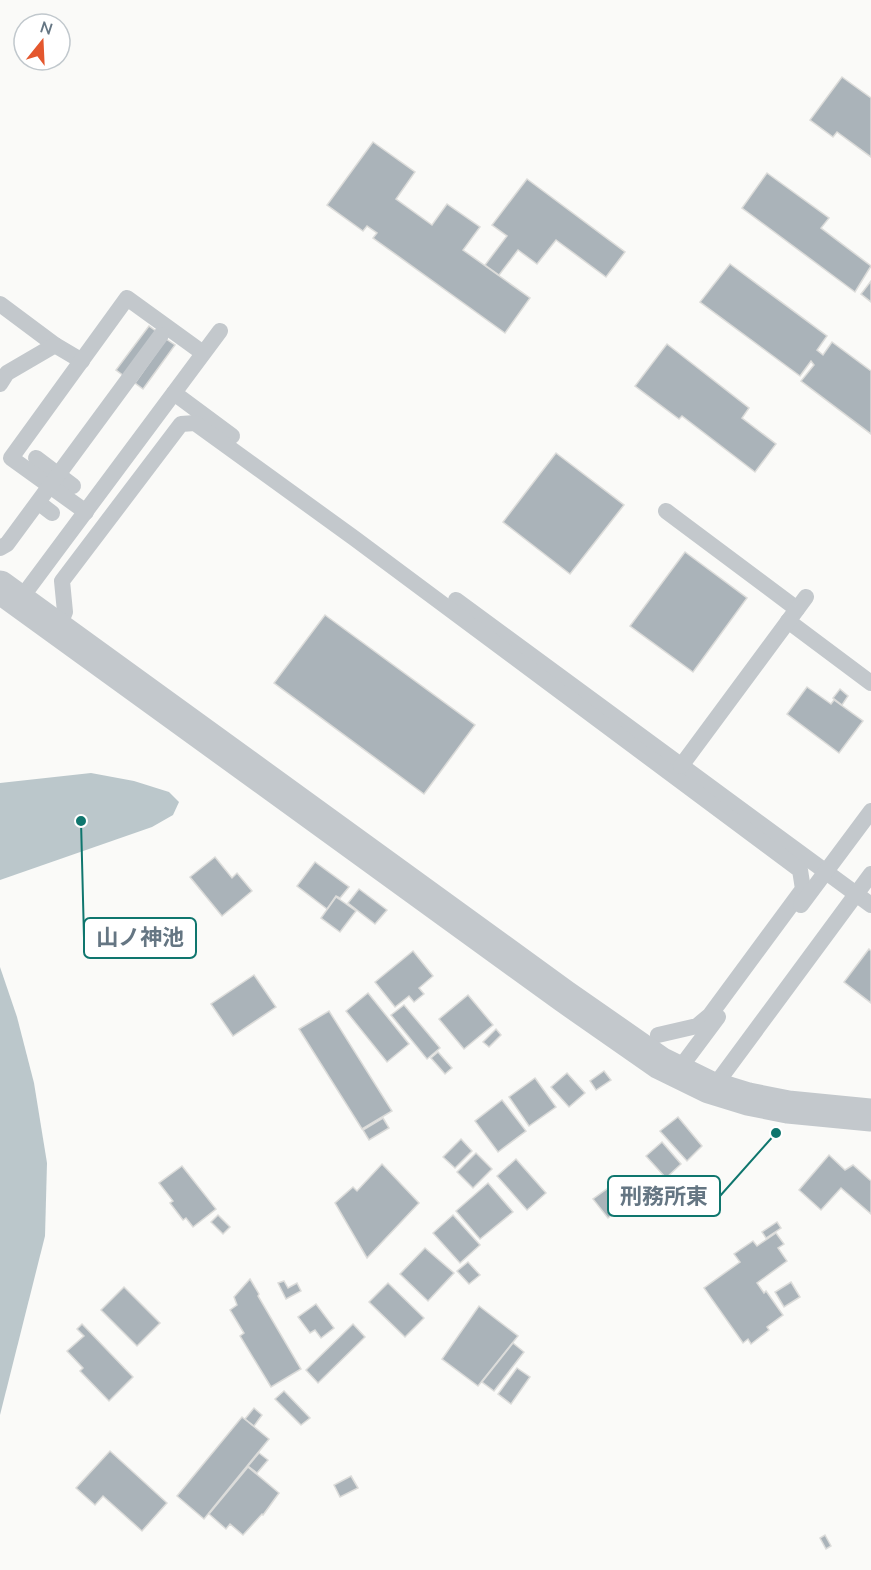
<svg xmlns="http://www.w3.org/2000/svg" width="871" height="1570" font-family="'Nunito Sans','Noto Sans JP',sans-serif">
<rect width="100%" height="100%" fill="#fafaf8"/>
<g fill="#bbc7cb">
<path d="M91 773 134 781 169 792 179 802 173 815 152 827 0 880V783Z"/>
<path d="M0 967 17 1017 34 1083 47 1163 45 1236 0 1415Z"/>
</g>
<g fill="#aab3b9" stroke="#dcdcda" stroke-width="1.5">
<path d="M842 77 871 98V157L837 132 833 137 810 120Z"/>
<path d="M373 142 415 172 396 199 432 225 447 204 480 227 463 250 530 298 505 333 373 238 377 233 367 226 363 231 327 205Z"/>
<path d="M767 173 829 218 821 228 871 266 855 292 742 208Z"/>
<path d="M527 179 625 252 606 277 556 240 537 264 518 250 499 275 485 265 507 236 492 225Z"/>
<path d="M730 264 827 336 817 350 823 355 832 342 871 371V434L801 381 814 365 811 361 800 376 700 302Z"/>
<path d="M871 281V302L861 294Z"/>
<path d="M149 326 157 332 124 376 116 370Z"/>
<path d="M166 339 175 345 143 389 135 383Z"/>
<path d="M667 344 749 408 742 418 776 444 755 472 682 416 679 419 635 386Z"/>
<path d="M556 453 624 505 570 574 503 522Z"/>
<path d="M685 552 747 598 693 672 630 626Z"/>
<path d="M325 615 475 725 424 794 274 683Z"/>
<path d="M807 687 831 704 834 700 863 721 839 753 787 714Z"/>
<path d="M840 689 848 696 842 705 833 698Z"/>
<path d="M215 857 232 878 237 873 252 891 222 916 190 877Z"/>
<path d="M315 862 349 887 340 898 336 896 327 909 297 886Z"/>
<path d="M359 889 387 910 375 924 348 903Z"/>
<path d="M336 897 356 911 340 932 321 918Z"/>
<path d="M869 949 871 951V1003L844 982Z"/>
<path d="M413 951 433 976 419 988 424 994 414 1002 409 996 395 1007 375 982Z"/>
<path d="M254 975 276 1007 233 1036 211 1004Z"/>
<path d="M368 993 409 1044 387 1062 346 1011Z"/>
<path d="M468 995 493 1025 464 1049 439 1019Z"/>
<path d="M404 1005 440 1048 427 1059 391 1015Z"/>
<path d="M329 1011 392 1111 362 1129 299 1029Z"/>
<path d="M496 1029 501 1035 489 1047 483 1042Z"/>
<path d="M438 1052 452 1068 445 1074 431 1058Z"/>
<path d="M604 1071 611 1080 596 1090 590 1081Z"/>
<path d="M567 1073 585 1093 569 1107 551 1087Z"/>
<path d="M535 1078 556 1107 529 1126 509 1097Z"/>
<path d="M502 1100 526 1131 498 1152 475 1121Z"/>
<path d="M678 1117 702 1146 687 1161 660 1131Z"/>
<path d="M383 1118 389 1128 369 1140 363 1130Z"/>
<path d="M461 1139 472 1151 455 1168 443 1157Z"/>
<path d="M662 1142 681 1164 666 1178 646 1156Z"/>
<path d="M476 1153 492 1169 473 1188 457 1172Z"/>
<path d="M829 1155 845 1170 853 1165 871 1181V1214L841 1188 821 1210 799 1190Z"/>
<path d="M516 1159 546 1193 527 1210 497 1176Z"/>
<path d="M382 1164 419 1203 367 1258 335 1203 353 1187 357 1191Z"/>
<path d="M182 1166 216 1209 193 1227 186 1218 183 1220 170 1203 173 1201 159 1183Z"/>
<path d="M625 1176 647 1202 638 1208 632 1200 608 1218 593 1199Z"/>
<path d="M488 1183 513 1212 480 1239 456 1211Z"/>
<path d="M218 1215 230 1227 223 1234 211 1222Z"/>
<path d="M453 1215 480 1245 460 1263 433 1233Z"/>
<path d="M777 1222 781 1228 766 1238 762 1232Z"/>
<path d="M776 1233 784 1244 778 1248 787 1261 757 1283 764 1293 766 1291 783 1315 767 1327 769 1330 751 1344 748 1339 743 1343 704 1288 740 1262 734 1254 753 1241 757 1246Z"/>
<path d="M425 1248 454 1273 428 1301 400 1274Z"/>
<path d="M468 1262 480 1275 469 1284 457 1271Z"/>
<path d="M250 1279 259 1294 258 1296 301 1369 271 1387 240 1336 244 1333 230 1310 237 1305 234 1297Z"/>
<path d="M284 1281 288 1288 297 1283 301 1291 286 1299 278 1283Z"/>
<path d="M791 1282 800 1297 784 1307 775 1292Z"/>
<path d="M388 1283 424 1318 405 1337 369 1302Z"/>
<path d="M124 1287 160 1323 137 1346 101 1310Z"/>
<path d="M316 1304 334 1328 321 1338 315 1330 310 1333 298 1317Z"/>
<path d="M479 1306 518 1336 478 1386 442 1359Z"/>
<path d="M82 1324 133 1377 109 1401 80 1371 83 1368 67 1351 84 1336 77 1329Z"/>
<path d="M353 1324 365 1337 318 1383 306 1370Z"/>
<path d="M513 1343 524 1352 494 1391 482 1382Z"/>
<path d="M517 1368 530 1377 511 1404 498 1394Z"/>
<path d="M284 1391 310 1418 301 1425 275 1399Z"/>
<path d="M254 1408 262 1415 254 1426 245 1419Z"/>
<path d="M242 1417 269 1439 204 1519 177 1496Z"/>
<path d="M110 1451 167 1503 142 1531 103 1496 95 1505 76 1488Z"/>
<path d="M259 1453 268 1460 257 1473 248 1466Z"/>
<path d="M248 1467 279 1493 263 1515 262 1514 243 1535 230 1524 226 1529 209 1514Z"/>
<path d="M351 1476 358 1488 340 1497 334 1485Z"/>
<path d="M825 1535 831 1546 826 1549 820 1538Z"/>
</g>
<g fill="none" stroke-linecap="round" stroke-linejoin="round">
<g stroke="#c3c8cc" stroke-width="16">
<path d="M0 304 55 345 82 361"/>
<path d="M0 384 7 373 55 345"/>
<path d="M174 393 232 436"/>
<path d="M36 458 73 486"/>
<path d="M39 503 52 513"/>
<path d="M666 511 797 609"/>
<path d="M86 512 11 458 127 298 203 353"/>
<path d="M0 548 7 544 161 335"/>
<path d="M456 600 871 905"/>
<path d="M19 601 220 331"/>
<path d="M788 621 871 683"/>
<path d="M58 629 65 612 62 581 181 424 195 423 354 538 800 870 803 889 710 1015 697 1026 658 1035"/>
<path d="M681 766 806 597"/>
<path d="M801 905 871 811"/>
<path d="M677 1072 718 1017"/>
<path d="M713 1088 871 874"/>
</g>
<path stroke="#c3c8cc" stroke-width="33" d="M0 587 564 996 660 1063 709 1087 748 1099 788 1107 871 1115"/>
</g>
<path fill="none" stroke="#0f766e" stroke-width="2" d="M81 821L84 938M776 1133L720 1196"/>
<g fill="#0f766e" stroke="#fff" stroke-width="2">
<circle cx="81" cy="821" r="6"/>
<circle cx="776" cy="1133" r="6"/>
</g>
<g fill="#fff" stroke="#0f766e" stroke-width="2">
<rect x="84" y="918" width="112" height="40" rx="6"/>
<rect x="608" y="1176" width="112" height="40" rx="6"/>
</g>
<g font-size="22" text-anchor="middle" font-weight="bold" fill="#657683">
<text x="140" y="945">山ノ神池</text>
<text x="664" y="1204">刑務所東</text>
</g>
<g transform="translate(42 42) rotate(18)"><circle r="28" fill="#ffffff" stroke="#c1c8cd" stroke-width="1.5"/>
<path d="M0-4.5L10 22L0 15L-10 22Z" fill="#e4572e"/>
<text y="-9" font-size="16" font-weight="bold" text-anchor="middle" fill="#657683">N</text>
</g>
</svg>
